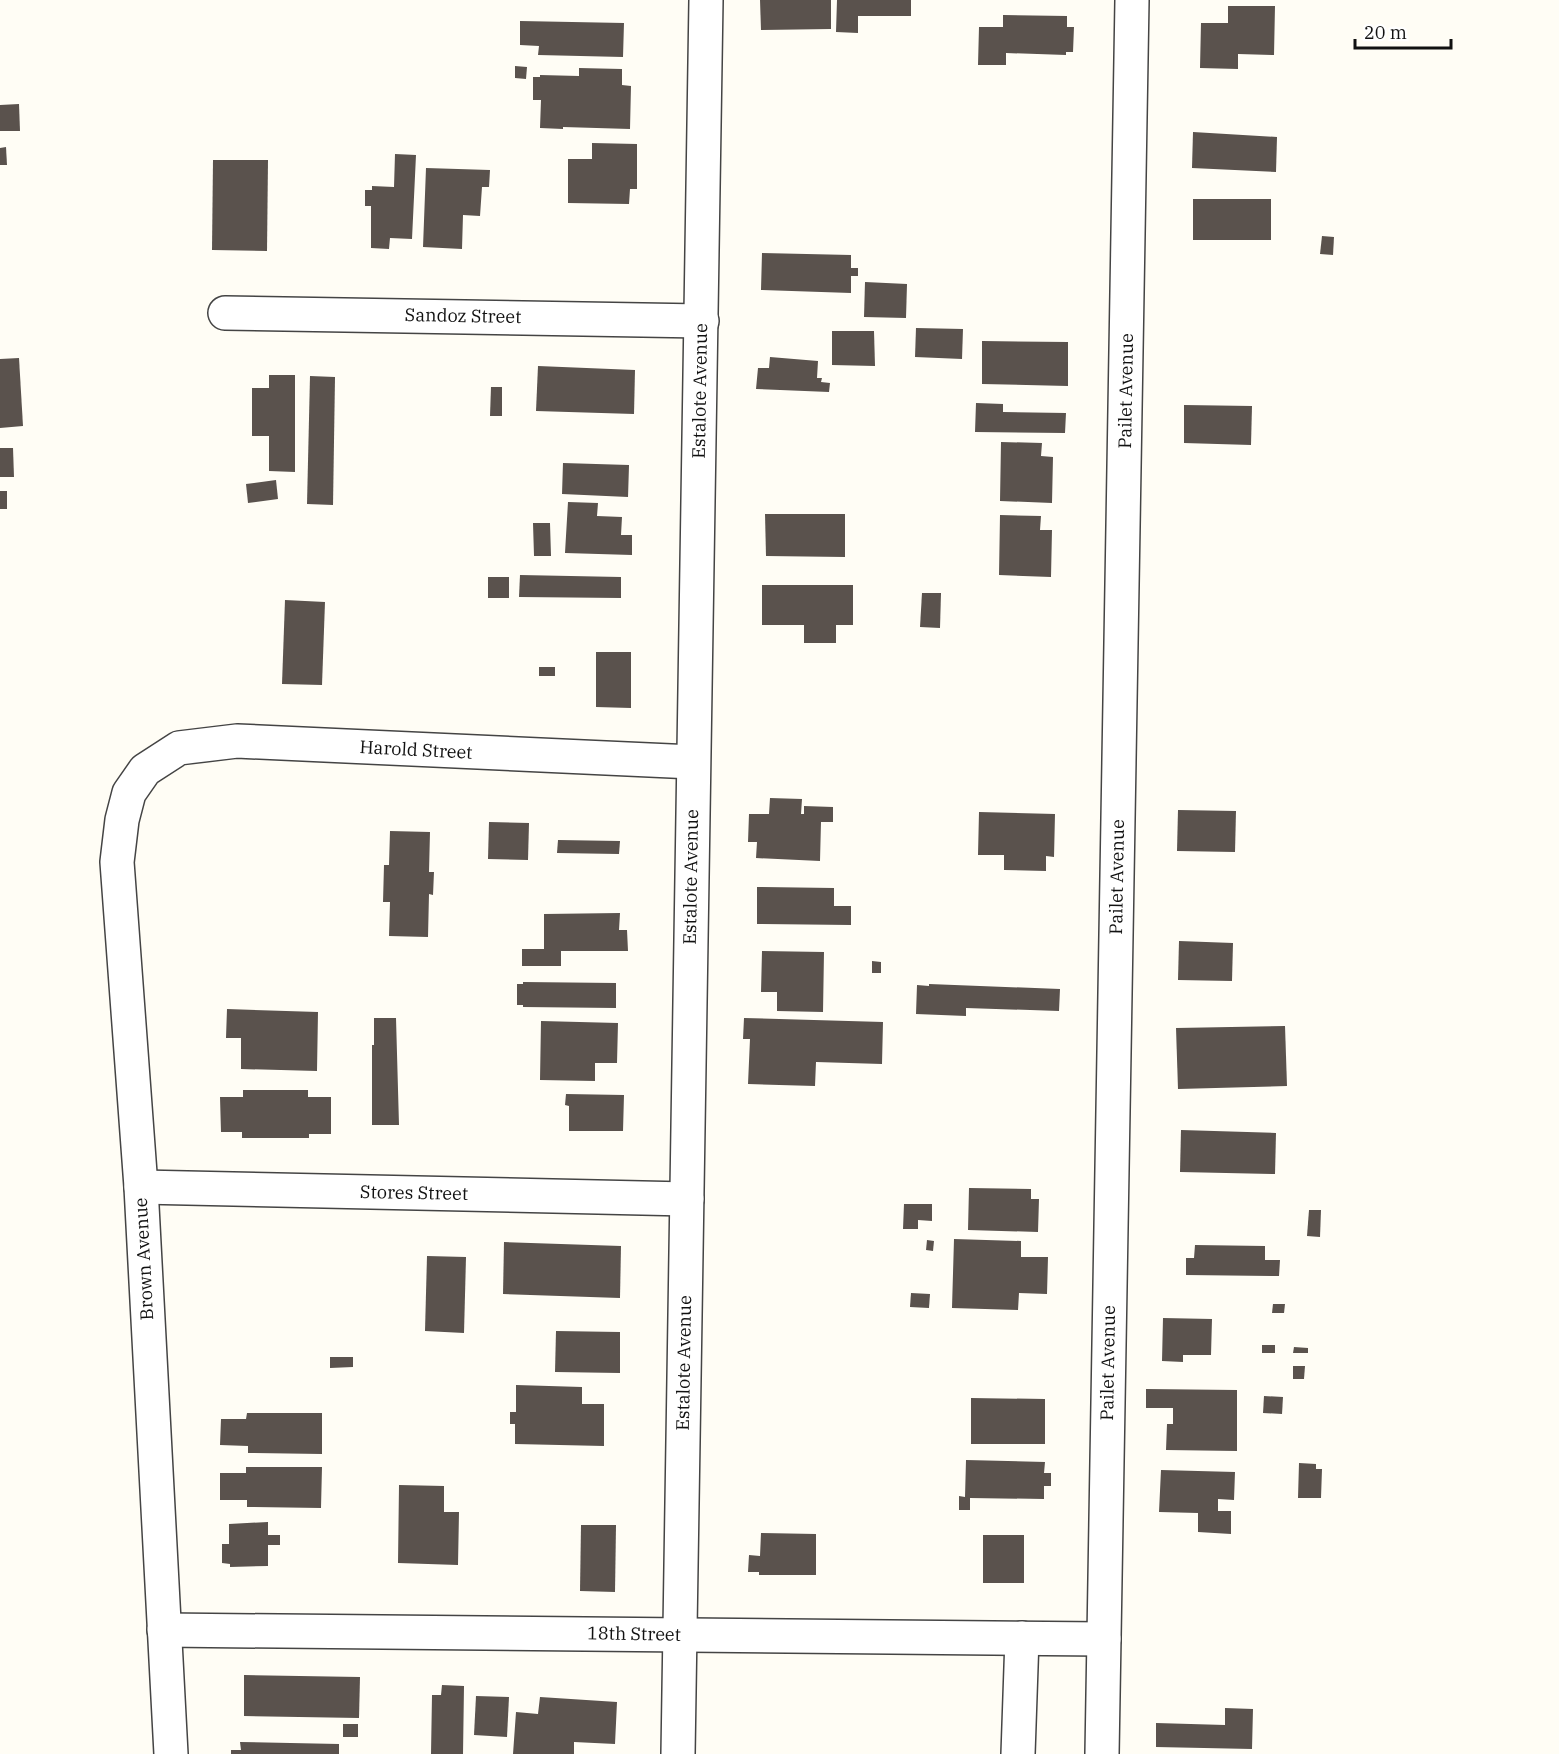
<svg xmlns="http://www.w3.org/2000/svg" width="1559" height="1754" font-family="'IBM Plex Serif',serif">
<rect width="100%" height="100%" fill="#fffdf5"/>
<g fill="#5a524d">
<path d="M760 0H831V29L761 30Z"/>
<path d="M837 0H911V16H858V33L836 32Z"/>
<path d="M1228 6H1275L1274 55 1238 54V69L1200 68 1201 23H1228Z"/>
<path d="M1003 15 1067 16V27H1074L1073 52H1066V55L1006 53V65H978L979 27H1003Z"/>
<path d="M520 21 624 23 623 57 538 55 539 46 520 45Z"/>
<path d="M515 66 527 67 526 79 515 78Z"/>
<path d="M579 68 622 69V85L631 86 630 129 563 127V129L540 128 541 100H533V77H540V75L579 76Z"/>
<path d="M19 104 20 131H0V105Z"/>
<path d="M1193 132 1277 137 1276 172 1192 168Z"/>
<path d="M592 143 637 144V189H630L629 204 568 203V159H592Z"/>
<path d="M6 147 7 165H0V148Z"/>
<path d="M395 154 416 155 412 239 390 238 389 249 371 248V206H365V190H372V186L394 187Z"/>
<path d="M213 160H268L267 251 212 250Z"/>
<path d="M426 168 490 170 489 187H482L480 216 463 215 462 249 423 247Z"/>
<rect x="1193" y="199" width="78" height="41"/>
<path d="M1322 236 1334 237 1333 255 1320 254Z"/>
<path d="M762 253 851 255V268H858V276H851V293L761 290Z"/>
<path d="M865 282 907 284 906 318 864 317Z"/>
<path d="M916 328 963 329 962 359 915 357Z"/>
<path d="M832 331H874L875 366 832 365Z"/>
<path d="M982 341 1068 342V386L982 384Z"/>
<path d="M770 357 818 361 817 378H822L821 382 830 383 829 392 756 389 758 368H769Z"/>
<path d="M19 358 23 426 0 428V359Z"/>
<path d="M538 366 635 370 634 414 536 411Z"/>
<path d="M269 375H295V472L269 471V436H252V388H269Z"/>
<path d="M310 376 335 377 333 505 307 504Z"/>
<path d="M491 387H502V416H490Z"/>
<path d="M976 403 1003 404V412L1066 413 1065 433 975 432Z"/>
<path d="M1184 405 1252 406 1251 445 1184 443Z"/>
<path d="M1001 442 1042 443 1041 456 1053 457 1052 503 1000 501Z"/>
<path d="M0 448H13L14 477H0Z"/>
<path d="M563 463 629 465 628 497 562 494Z"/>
<path d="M276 480 278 499 248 503 246 484Z"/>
<rect x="0" y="491" width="7" height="18"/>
<path d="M568 502 598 503 597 516 622 517 621 535H632V555L565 553Z"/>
<path d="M765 514H845V557L766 556Z"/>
<path d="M1000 515 1041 516 1040 530H1052L1051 577 999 575Z"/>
<path d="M533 523H550L551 556H534Z"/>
<path d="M520 575 621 577V598L519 597Z"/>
<rect x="488" y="577" width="21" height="21"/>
<path d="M762 585H853V625H836V643H804V625H762Z"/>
<path d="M922 593H941L940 628 920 627Z"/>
<path d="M285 600 325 602 322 685 282 684Z"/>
<path d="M596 652H631V708L596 707Z"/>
<rect x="539" y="667" width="16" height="9"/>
<path d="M770 798 802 799 801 814H804V806L833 807V822H821L820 861 756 858 757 842H748L749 814H769Z"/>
<path d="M1178 810 1236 811 1235 852 1177 851Z"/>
<path d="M979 812 1055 814 1054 857 1046 856V871L1004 870V855H978Z"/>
<path d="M489 822 529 823 528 860 488 859Z"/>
<path d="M390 831 430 832 429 872H434L433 895 429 894 428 937 389 936 390 902H383L384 865H389Z"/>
<path d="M558 840 620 841 619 854 557 853Z"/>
<path d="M757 887 834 888V906H851V925L757 924Z"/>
<path d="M620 913 619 930H627L628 951H561V966H522V949H544V914Z"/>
<path d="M1179 941 1233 943 1232 981 1178 980Z"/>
<path d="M762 951 824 952 823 1012 777 1011V992H761Z"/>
<path d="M872 961 881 962V973H872Z"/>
<path d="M523 982 616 983V1008L523 1007V1005H517V984H523Z"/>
<path d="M929 984 1060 989 1059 1011 966 1008V1016L916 1014 917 985 929 986Z"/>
<path d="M227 1009 318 1012 317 1071 241 1069V1038H226Z"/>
<path d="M374 1018H396L399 1125H372V1045H374Z"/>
<path d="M744 1018 883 1022 882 1064 816 1062 815 1086 748 1084 750 1039H743Z"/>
<path d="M541 1021 618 1023 617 1063H595V1081L540 1080Z"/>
<path d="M1285 1026 1287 1086 1178 1089 1176 1028Z"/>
<path d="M243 1090H308V1097H331V1134H309V1138H242V1132H221L220 1097H243Z"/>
<path d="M566 1094 624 1095 623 1131H569V1106L565 1105Z"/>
<path d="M1181 1130 1276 1133 1275 1174 1180 1172Z"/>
<path d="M969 1188 1031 1189V1199H1039L1038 1232 968 1230Z"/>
<path d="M904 1204H932V1221L918 1220V1229H903Z"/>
<path d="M1309 1210H1321L1320 1237 1307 1236Z"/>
<path d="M954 1239 1021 1241V1257H1048L1047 1294 1019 1293 1018 1310 952 1308Z"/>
<path d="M927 1240 934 1241 933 1251 926 1250Z"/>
<path d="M504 1242 621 1246 620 1298 503 1294Z"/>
<path d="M1195 1245 1265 1246V1260H1280L1279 1276 1186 1275V1258H1194Z"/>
<path d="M427 1256 466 1257 464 1333 425 1331Z"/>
<path d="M911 1293 930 1294 929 1308 910 1307Z"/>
<path d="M1273 1304H1285L1284 1313H1272Z"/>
<path d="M1163 1318 1212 1319 1211 1355H1183V1362L1162 1361Z"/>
<path d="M556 1331 620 1332V1373L555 1372Z"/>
<rect x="1262" y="1345" width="13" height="8"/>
<path d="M1294 1347 1308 1348V1353H1293Z"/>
<path d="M330 1357H353V1367L330 1368Z"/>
<path d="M1293 1366H1305L1304 1379H1293Z"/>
<path d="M516 1385 582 1387V1404H604V1446L515 1444V1424H510V1412H516Z"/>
<path d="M1146 1389 1237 1390V1451L1166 1450 1167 1424H1173V1408H1146Z"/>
<path d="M1264 1396 1283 1397 1282 1414 1263 1413Z"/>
<path d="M971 1398 1045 1399V1444H971Z"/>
<path d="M247 1413H322V1454L248 1453V1446L220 1445 221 1419H246Z"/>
<path d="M966 1460 1045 1462 1044 1473H1051V1486H1044V1499L970 1498V1510H959V1496L965 1497Z"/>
<path d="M1299 1463 1316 1464V1469H1322L1321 1498H1298Z"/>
<path d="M246 1467H322L321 1508 247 1507V1500H220V1473H246Z"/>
<path d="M1161 1470 1235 1472 1234 1500 1218 1499V1511H1231V1534L1198 1532V1513L1159 1512Z"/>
<path d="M399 1485 444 1486V1512H459L458 1565 398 1563Z"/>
<path d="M268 1522V1535H280V1545H268V1566L230 1567V1564L222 1563V1544H229V1524Z"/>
<path d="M581 1525H616L615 1592 580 1591Z"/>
<path d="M761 1533 816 1534V1575H759V1572H748L749 1555 760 1556Z"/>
<rect x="983" y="1535" width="41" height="48"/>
<path d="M244 1675 360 1677 359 1718 244 1716Z"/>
<path d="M442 1685 464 1686 463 1754H431L432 1695H441Z"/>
<path d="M476 1696 509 1697 507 1737 474 1735Z"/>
<path d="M540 1697 617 1702 615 1744 574 1742V1754H513L516 1712 538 1714Z"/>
<path d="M1225 1708 1253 1709 1252 1749 1156 1747V1723L1225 1725Z"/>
<rect x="343" y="1724" width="15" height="13"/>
<path d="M240 1742 339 1744V1754H231V1750H241Z"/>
</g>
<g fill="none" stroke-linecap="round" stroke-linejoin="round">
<g stroke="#444" stroke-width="36">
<g id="minor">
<path d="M225 313 702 321"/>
<path d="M141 1187 687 1199"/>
<path d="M164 1630 1104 1639"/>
<path d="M171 1754 141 1187 117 862 122 820 129 793 145 770 179 748 237 741 693 762"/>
<path d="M678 1754 706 0"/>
<path d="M1018 1754 1022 1638"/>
<path d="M1102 1754 1132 0"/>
</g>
</g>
<use href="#minor" stroke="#fff" stroke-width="33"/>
</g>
<g text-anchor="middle" stroke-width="6" stroke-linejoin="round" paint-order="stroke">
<g font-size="18" fill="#111" stroke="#fff">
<text transform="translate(463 316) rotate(1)" y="6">Sandoz Street</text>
<text transform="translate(700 391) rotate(-89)" y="6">Estalote Avenue</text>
<text transform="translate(1126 391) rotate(-89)" y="6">Pailet Avenue</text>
<text transform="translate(416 750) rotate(3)" y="6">Harold Street</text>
<text transform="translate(691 877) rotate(-89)" y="6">Estalote Avenue</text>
<text transform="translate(1117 877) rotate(-89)" y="6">Pailet Avenue</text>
<text transform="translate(414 1193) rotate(1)" y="6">Stores Street</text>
<text transform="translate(144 1259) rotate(-93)" y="6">Brown Avenue</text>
<text transform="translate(684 1363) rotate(-89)" y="6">Estalote Avenue</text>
<text transform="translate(1108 1363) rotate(-89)" y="6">Pailet Avenue</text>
<text transform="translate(634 1634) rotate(1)" y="6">18th Street</text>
</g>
</g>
<path d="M1355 39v9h96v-9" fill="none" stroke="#111111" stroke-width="3"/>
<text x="1364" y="39" font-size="18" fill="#111111" stroke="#ffffff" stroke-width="4.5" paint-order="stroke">20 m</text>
</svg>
